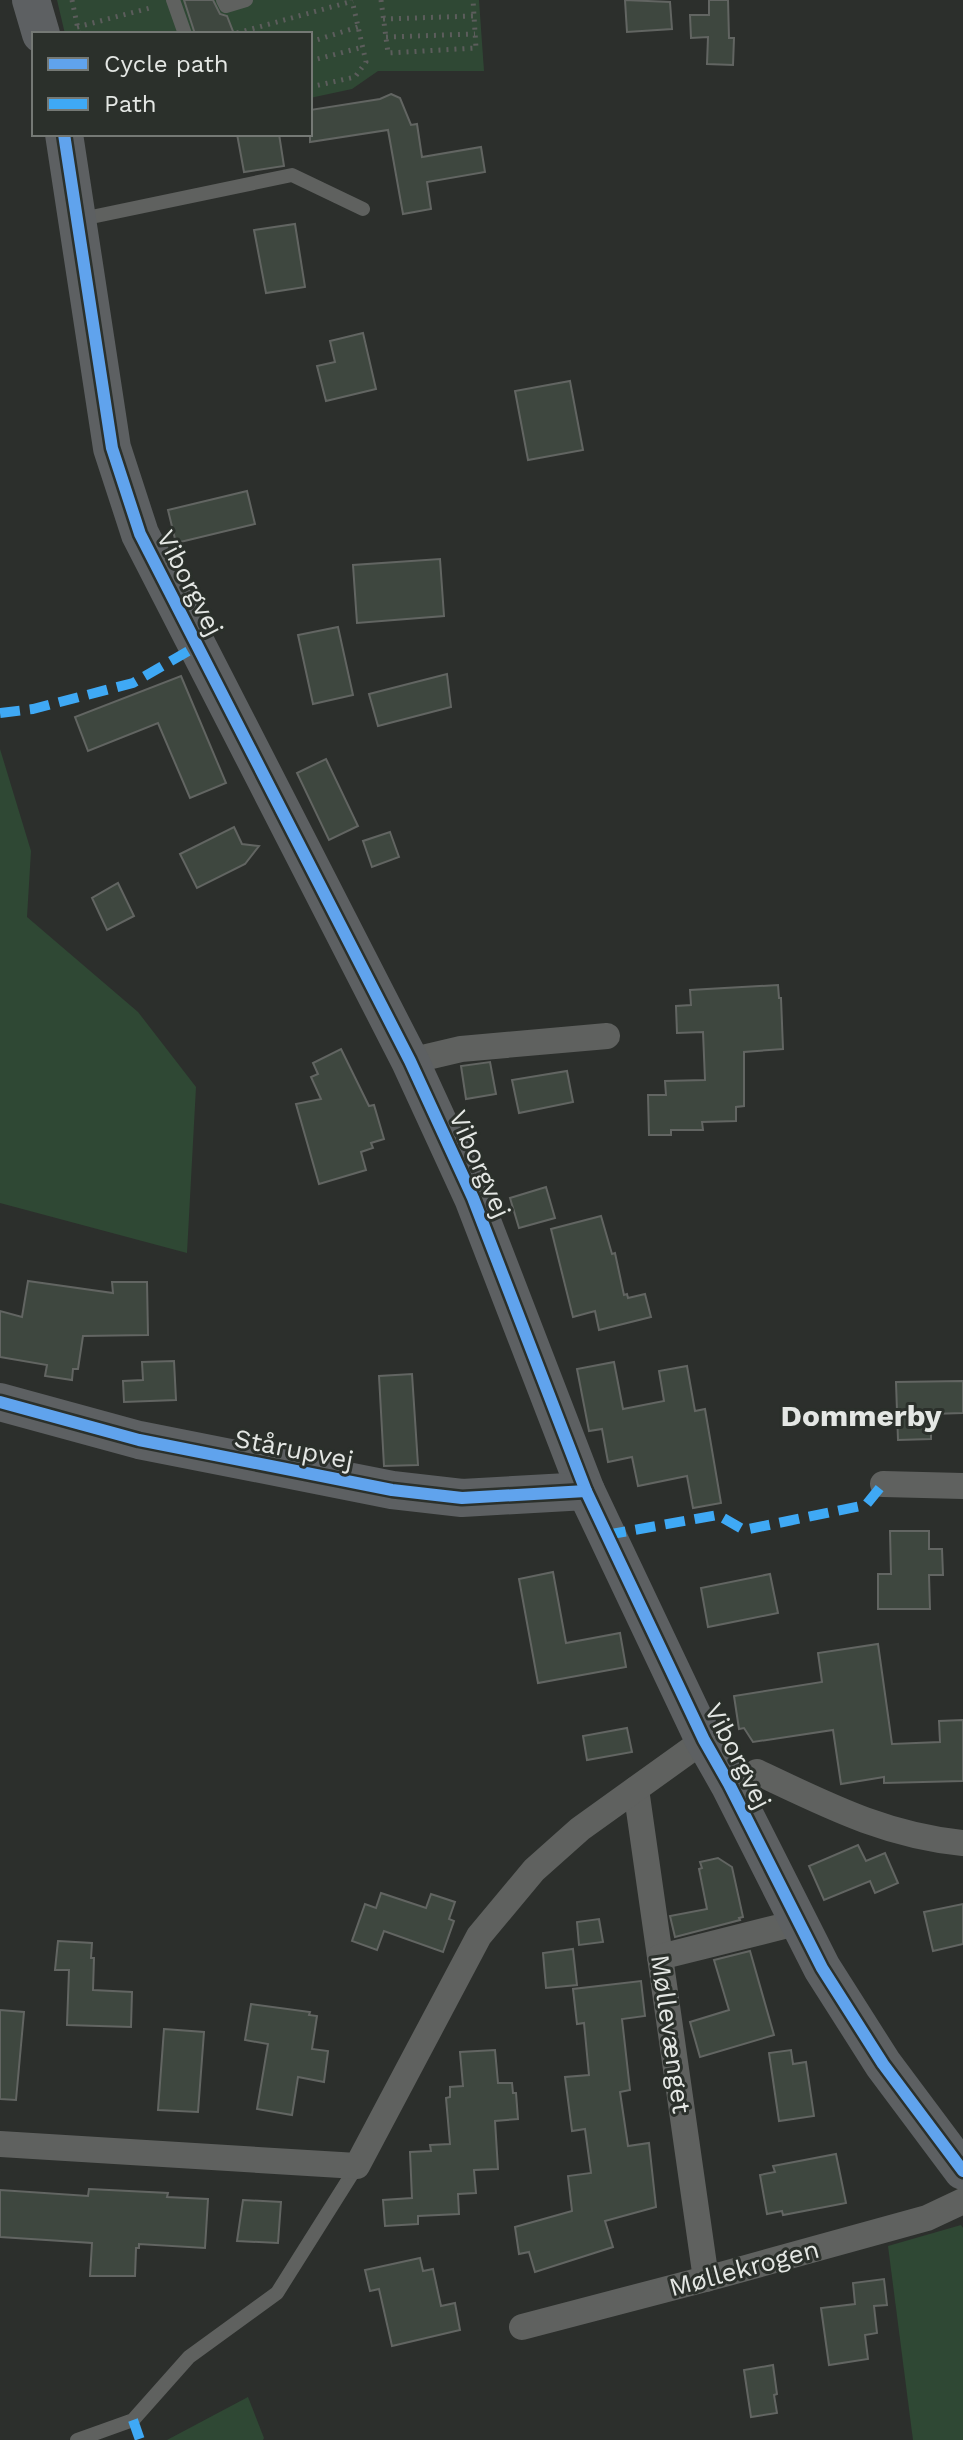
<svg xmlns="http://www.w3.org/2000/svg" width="963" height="2440" font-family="'Work Sans',sans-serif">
<rect width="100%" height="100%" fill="#2c2f2c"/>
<g fill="#2f4834">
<path d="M57 0H479L484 71H378L352 89 310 98V34H65Z"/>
<path d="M0 749 31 851 27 917 138 1012 196 1087 187 1253 0 1203Z"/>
<path d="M961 2225 963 2228V2440H913L888 2246Z"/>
<path d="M248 2397 264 2438 263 2440H167Z"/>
</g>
<g fill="#3e473f" stroke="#626562" stroke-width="2">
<path d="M184 0H213L220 14 227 16 234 34H195Z"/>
<path d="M625 0 670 2 672 29 627 32Z"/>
<path d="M709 0H728L729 38H734L733 65 707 64 708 37 691 38 690 15H709Z"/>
<path d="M391 94 400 98 411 125 417 124 422 157 481 147 485 172 427 182 431 209 403 214 388 130 310 142V110L380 99Z"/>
<path d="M237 134H279L284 166 244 172Z"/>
<path d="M295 224 305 287 266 293 254 230Z"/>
<path d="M363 333 376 389 326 401 317 366 335 362 330 341Z"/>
<path d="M570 381 583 450 528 460 515 391Z"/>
<path d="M247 491 255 524 176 543 168 510Z"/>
<path d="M440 559 444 616 357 623 353 565Z"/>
<path d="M338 627 353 695 313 704 298 635Z"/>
<path d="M447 674 451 707 378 726 369 694Z"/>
<path d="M181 676 226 783 190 798 158 723 88 751 75 717Z"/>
<path d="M326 759 358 826 329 840 297 773Z"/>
<path d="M234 827 242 844 259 846 245 864 197 888 180 854Z"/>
<path d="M390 832 399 857 372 867 363 841Z"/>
<path d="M118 883 134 916 107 930 92 898Z"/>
<path d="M778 985 779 998H781L783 1049 744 1052V1106L736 1107V1121L702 1122 703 1130H671V1135H649L648 1095H666L665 1081 705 1080 703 1032 677 1033 676 1006 691 1005 690 990Z"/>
<path d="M341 1049 369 1106 374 1105 384 1139 371 1143 373 1148 361 1152 366 1170 319 1184 296 1104 321 1099 311 1077 318 1074 313 1063Z"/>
<path d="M490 1062 496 1094 466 1099 461 1066Z"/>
<path d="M567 1071 573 1102 519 1113 512 1080Z"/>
<path d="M546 1187 555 1218 519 1228 510 1198Z"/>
<path d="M601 1216 612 1254 615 1253 624 1295 627 1294 628 1298 645 1294 651 1317 599 1330 595 1311 573 1317 551 1229Z"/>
<path d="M28 1281 113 1293 112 1282H147L148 1335 83 1336 78 1369H73L72 1380 45 1376 47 1365 0 1357V1311L22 1317Z"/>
<path d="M174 1361 176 1400 124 1402 123 1381 143 1380 142 1362Z"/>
<path d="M614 1362 623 1409 664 1401 659 1371 687 1366 695 1411 705 1409 721 1503 693 1508 687 1476 638 1486 632 1457 608 1462 602 1429 589 1431 577 1369Z"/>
<path d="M412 1374 418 1465 384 1466 379 1376Z"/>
<path d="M963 1381V1413L931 1414V1439L898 1440 896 1382Z"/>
<path d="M890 1531H929V1549H942L943 1575H929L930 1609H878V1574H891Z"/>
<path d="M553 1572 566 1643 620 1633 626 1667 538 1683 519 1579Z"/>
<path d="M770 1574 778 1613 708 1627 701 1588Z"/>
<path d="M878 1644 892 1744 940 1742 939 1721 963 1720V1781L884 1783V1777L841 1784 833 1730 753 1742 744 1728 739 1729 734 1696 822 1682 818 1653Z"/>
<path d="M627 1728 632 1752 587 1760 583 1736Z"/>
<path d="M858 1845 866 1861 885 1853 898 1883 875 1893 870 1881 824 1900 809 1866Z"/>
<path d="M718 1858 732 1867 743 1917 739 1918 740 1920 675 1937 670 1916 707 1909 699 1869 702 1868 700 1862Z"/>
<path d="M381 1893 426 1908 431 1894 455 1902 449 1919 454 1921 443 1952 384 1931 377 1950 352 1941 365 1904 376 1908Z"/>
<path d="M963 1904V1944L933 1951 924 1912Z"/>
<path d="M599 1919 603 1942 579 1945 577 1922Z"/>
<path d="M58 1941 92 1943 91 1958H94L93 1990 132 1992 131 2027 67 2025 69 1970H55Z"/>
<path d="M573 1949 577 1985 546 1988 543 1953Z"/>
<path d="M750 1951 774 2035 700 2057 690 2022 729 2010 714 1960Z"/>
<path d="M641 1981 645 2016 622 2019 630 2090 620 2092 628 2146 649 2143 656 2207 605 2221 613 2247 535 2272 529 2252 519 2254 515 2227 572 2211 568 2176 591 2173 585 2129 572 2131 565 2077 589 2075 584 2023 577 2024 573 1989Z"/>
<path d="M251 2004 310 2012 309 2015 317 2016 312 2049 328 2051 324 2082 298 2077 292 2115 257 2109 268 2044 245 2040Z"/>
<path d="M0 2010 24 2012 16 2100 0 2099Z"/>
<path d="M164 2029 204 2032 198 2112 158 2110Z"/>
<path d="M495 2050 498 2083H512L513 2093H516L518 2119 495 2121 498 2169 474 2170 476 2193 458 2194 459 2214 418 2216V2224L385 2226 383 2200 412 2198 410 2152 431 2151 430 2145 450 2144 446 2098 450 2097V2087L463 2086 460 2052Z"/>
<path d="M791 2050 793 2064 806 2062 814 2116 779 2121 769 2053Z"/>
<path d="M836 2154 846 2203 783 2215 782 2211 767 2214 760 2175 775 2172 773 2166Z"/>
<path d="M89 2189 168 2193 167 2197 208 2199 205 2248 139 2244V2248H136L135 2276H90L92 2243 0 2237V2190L88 2196Z"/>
<path d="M243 2200 281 2202 278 2243 237 2241Z"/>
<path d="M420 2258 423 2271 433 2269 441 2306 455 2303 460 2330 392 2346 379 2289 370 2291 365 2270Z"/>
<path d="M884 2279 887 2305 874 2306 877 2333 865 2335 868 2359 829 2365 821 2308 855 2304 853 2283Z"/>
<path d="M773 2365 777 2394 774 2395 777 2413 751 2417 744 2370Z"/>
</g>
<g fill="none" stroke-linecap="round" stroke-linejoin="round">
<g stroke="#5c5d5c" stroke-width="5" stroke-dasharray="2 6" stroke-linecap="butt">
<path d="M72 0 79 34"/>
<path d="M381 0 388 53 476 48 473 0"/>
<path d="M383 19 474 16"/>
<path d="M77 27 154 7"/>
<path d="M237 33 353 1"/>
<path d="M386 37 475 34"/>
<path d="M310 42 358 27"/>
<path d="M310 61 363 47"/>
<path d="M310 87 355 77 366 62 352 0"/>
</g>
<g stroke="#5f615f" stroke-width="14">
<path d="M173 0 185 34"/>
<path d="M223 0 226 6 246 0"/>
<path d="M77 220 292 175 363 209"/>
<path d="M77 2440 133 2420 189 2357 277 2293 357 2166"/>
</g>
<g stroke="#5f615f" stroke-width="26">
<path d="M410 1061 461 1049 607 1036"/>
<path d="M883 1484 963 1486"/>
<path d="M757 1772C827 1805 884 1835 963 1843"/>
<path d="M636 1789 706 2279"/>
<path d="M660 1957 800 1922"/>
<path d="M0 2144 357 2166 479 1936 534 1870 580 1829 704 1740"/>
<path d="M522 2327 717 2276 927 2218 963 2201"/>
</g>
<g stroke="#5d6062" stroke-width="38">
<path d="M31 0 41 34"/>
<path d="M64 134 112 448 140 534 410 1061 473 1198 586 1491 704 1740 729 1784 822 1968 883 2064 963 2171"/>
<path d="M0 1402 139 1440 392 1490 462 1498 586 1491"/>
</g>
<g stroke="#3fa9f5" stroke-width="10" stroke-dasharray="20 10" stroke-linecap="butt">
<path d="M0 713 33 709 133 683 197 646"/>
<path d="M606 1535 718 1515 744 1530 866 1505 883 1484"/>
<path d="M133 2420 140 2440"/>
</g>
<g stroke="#2b302b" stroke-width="17">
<g id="cycleway">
<path d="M64 134 112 448 140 534 410 1061 473 1198 586 1491 704 1740 729 1784 822 1968 883 2064 963 2171"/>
<path d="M0 1402 139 1440 392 1490 462 1498 586 1491"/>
</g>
</g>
<use href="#cycleway" stroke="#60a3ed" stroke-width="12"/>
</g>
<g text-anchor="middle" stroke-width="6" stroke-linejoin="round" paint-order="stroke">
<g font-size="26" fill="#e4e7e4" stroke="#2b302b">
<text transform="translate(190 583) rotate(63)" y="9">Viborgvej</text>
<text transform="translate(480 1164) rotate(66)" y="9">Viborgvej</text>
<text transform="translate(294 1449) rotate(11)" y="9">Stårupvej</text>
<text transform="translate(738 1756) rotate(63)" y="9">Viborgvej</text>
<text transform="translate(671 2034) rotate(82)" y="9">Møllevænget</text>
<text transform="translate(744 2268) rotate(-15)" y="9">Møllekrogen</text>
</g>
<g font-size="30" font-weight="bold" fill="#e4e7e4" stroke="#2b302b">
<text x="861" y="1426">Dommerby</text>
</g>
</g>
<rect x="32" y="32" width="280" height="104" fill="#2b302b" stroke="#757975" stroke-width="2"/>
<rect x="48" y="58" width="40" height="12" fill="#60a3ed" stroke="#757975" stroke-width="2"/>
<text x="104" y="72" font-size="24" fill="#e4e7e4">Cycle path</text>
<rect x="48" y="98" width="40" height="12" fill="#3fa9f5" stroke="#757975" stroke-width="2"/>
<text x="104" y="112" font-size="24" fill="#e4e7e4">Path</text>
</svg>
